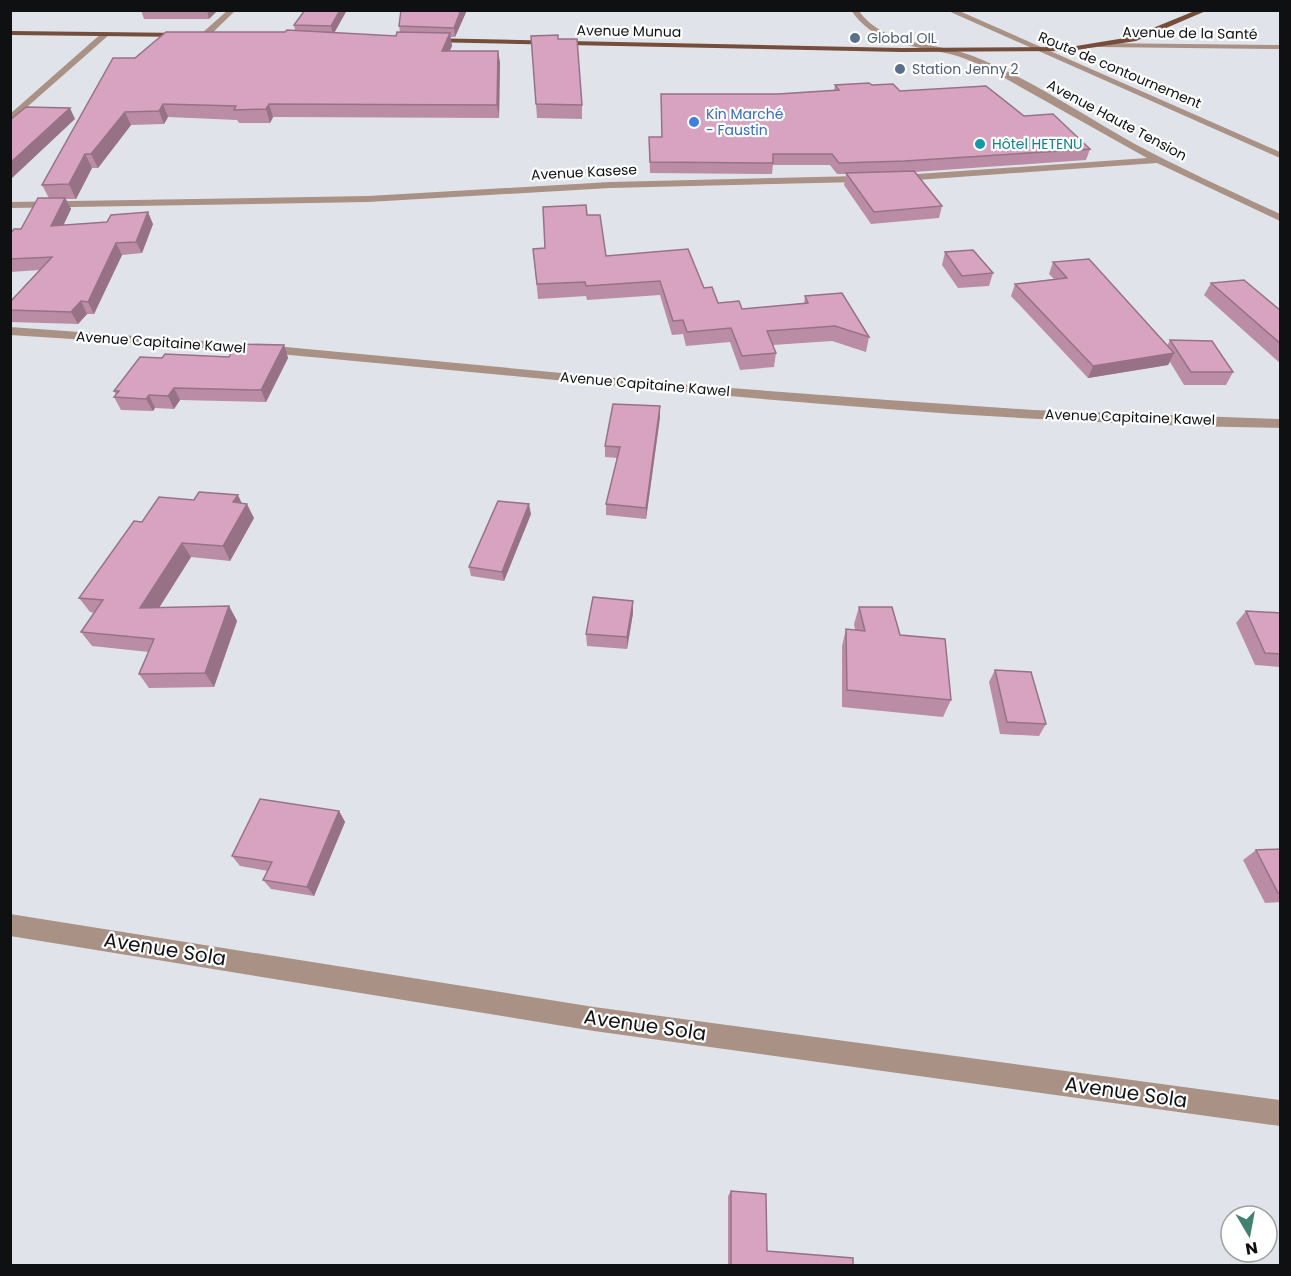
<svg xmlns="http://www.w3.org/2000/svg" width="1291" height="1276" font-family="Poppins,sans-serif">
<rect width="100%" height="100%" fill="#e0e4ea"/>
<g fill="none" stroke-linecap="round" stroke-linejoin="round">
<g fill="#a99186" fill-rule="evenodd">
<path d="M228 10H236L207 38H201V34Z"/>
<path d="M851 10H858C885 48 935 41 973 56 1030 79 1080 113 1133 143 1181 169 1231 191 1280 214V221L1157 163 903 181 610 188 368 202 10 208V202L368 196 610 182 903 175 1147 158 985 67C973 62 962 57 950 54 912 45 874 45 851 10Z"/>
<path d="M946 10H957L1280 152V158Z"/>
<path d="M103 32 110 34 10 122V114Z"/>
<path d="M1096 43 1280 45V49L1099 47Z"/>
<path d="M10 327 275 346 690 385 888 400 1033 410 1280 419V428C946 423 612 384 279 354 189 346 100 341 10 335Z"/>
<path d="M10 914 594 1007 1280 1100V1126L594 1031 10 936Z"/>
</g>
<g fill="#764d3a" fill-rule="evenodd">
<path d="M1197 10H1208L1136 41 1070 51 902 52 426 42 422 40 426 38 902 48 1070 47 1131 37Z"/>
<path d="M10 31 186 33 190 35 186 37 10 35Z"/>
</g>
</g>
<g fill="#ba8ca6">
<path d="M141 10H218L209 19H144Z"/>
<path d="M347 10 334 33 396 36 400 32 399 26 467 10 455 37H450L452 46 449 51H498L500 63 499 118 273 117 270 123H239L237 120 168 117 164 124 131 125 98 168H92L76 199H66L71 209 63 226 153 224 142 253 122 255 94 314H87L78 324 10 322V302L40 270 10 272V234L21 229 49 198 42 185 135 58 295 31 294 25Z"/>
<path d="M531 36 558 39 582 105V119L537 118Z"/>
<path d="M835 85H872L1024 116 1090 149 1086 160 914 172 942 206 939 218 871 224 844 185 846 174H837L830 165H773L772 174 650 173 649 137H662L661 94H778L834 91Z"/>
<path d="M587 215 606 256 704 288 718 303 742 309 804 304 805 296 869 337 866 352 832 341 773 345 776 353 774 367 740 370 730 342 686 346 683 334 672 335 660 295 587 300 586 296 538 299 533 249 545 248Z"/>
<path d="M945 252 993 273 989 286 958 288 942 265Z"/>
<path d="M1053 262 1167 346 1170 340 1233 372 1226 385H1184L1170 362 1168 365 1088 378 1011 296 1015 284 1054 279 1049 274Z"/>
<path d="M1211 283 1281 311V364L1204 295Z"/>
<path d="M284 345 288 358 266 402 180 400 174 409 155 408 153 411 121 410 114 397 116 395 114 391 162 358 229 357Z"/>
<path d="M660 406V417L646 519 606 515V504L617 458 605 457V446Z"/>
<path d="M242 503 254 518 230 561 191 557 159 608 229 606 237 621 214 687 149 688 139 674 149 652 92 646 81 632 94 613 90 612 79 598 142 522Z"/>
<path d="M531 514 504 581 471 576 469 567Z"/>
<path d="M859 607 900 635 951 700 943 717 842 707V646L846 629 855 630 854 624Z"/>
<path d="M1246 611 1281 613V667L1255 665 1236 623Z"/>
<path d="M633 613 627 649 587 646 586 634Z"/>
<path d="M995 670 1046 724 1039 736 1000 734 989 682Z"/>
<path d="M339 811 345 822 314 896 271 889 263 880 268 871 240 866 232 856Z"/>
<path d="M1281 849V902L1265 903 1243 860 1256 850Z"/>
<path d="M731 1191 767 1251 853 1266H728V1196Z"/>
</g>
<g fill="#977287">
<path d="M207 10H218L209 19Z"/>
<path d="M340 10H347L333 35 331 26Z"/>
<path d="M461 10H467L455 37 454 28Z"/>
<path d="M450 33 452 46 444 64 442 51Z"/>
<path d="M498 51 500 63 499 118 497 105Z"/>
<path d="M163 104 168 117 164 124 159 111Z"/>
<path d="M269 104 273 117 270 123 266 109Z"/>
<path d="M70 108 75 119 10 180V163Z"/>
<path d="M125 112 131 125 98 168 91 154Z"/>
<path d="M85 154 92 168 76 199 69 184Z"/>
<path d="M65 198 71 209 57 238 51 226Z"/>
<path d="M148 212 153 224 142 253 136 242Z"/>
<path d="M116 243 122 255 94 314 88 302Z"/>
<path d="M81 301 87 314 78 324 71 312Z"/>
<path d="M284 345 288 358 266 402 261 390Z"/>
<path d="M1174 353 1168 365 1088 378 1093 366Z"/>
<path d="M174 388 180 400 174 409 168 396Z"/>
<path d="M149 395 155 408 153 411 146 399Z"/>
<path d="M660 406V417L646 519V508Z"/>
<path d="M238 495 244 508 247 504 254 518 230 561 223 546 233 502Z"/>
<path d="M529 504 531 514 504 581 502 572Z"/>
<path d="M182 543 191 557 150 622 140 608Z"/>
<path d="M633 601V613L627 649V637Z"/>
<path d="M229 606 237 621 214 687 205 673Z"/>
<path d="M339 811 345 822 314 896 307 887Z"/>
</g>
<g fill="#d8a3c1" stroke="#977287" stroke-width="1.5">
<path d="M305 10H340L331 26 294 25Z"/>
<path d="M401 10H461L454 28 399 26Z"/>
<path d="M287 30 396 36 397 32 450 33 442 51H498L497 105 269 104 266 109 234 110 236 106 163 104 159 111 125 112 91 154H85L69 184 42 185 113 58H135L166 32H285Z"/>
<path d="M558 35V39H577L582 105 536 104 531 36Z"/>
<path d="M869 83 872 85 893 84 900 91 986 86 1024 116 1053 114 1090 149 905 161 839 163 832 154H773V163L650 162 649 137H662L661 94H778L839 90 835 85Z"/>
<path d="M26 107 70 108 10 163V120Z"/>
<path d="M914 171 942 206 874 212 846 173Z"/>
<path d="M38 198H65L51 226 107 222 111 215 148 212 136 242 116 243 88 302 81 301 71 312 10 310V302L52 257 10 259V234L14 229H21Z"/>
<path d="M586 205 587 215H600L606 256 688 249 704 288 712 287 718 303 739 301 742 309 808 303 805 296 842 293 869 337 835 326 767 331 776 353 742 356 731 328 687 332 683 320 673 321 660 281 586 286 585 282 537 284 533 249 545 248 543 207Z"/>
<path d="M973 250 993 273 962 276 945 252Z"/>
<path d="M1089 259 1174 353 1093 366 1015 284 1067 278 1053 262Z"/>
<path d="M1244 280 1281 311V344L1211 283Z"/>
<path d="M1170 340 1212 341 1233 372H1191Z"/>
<path d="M236 344 284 345 261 390 174 388 168 396 149 395 146 399 114 397 119 391H114L140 357 162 358 165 354 229 357Z"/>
<path d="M613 404 660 406 646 508 606 504 620 447 605 446Z"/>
<path d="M199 492 238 495 233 502 247 504 223 546 182 543 140 608 229 606 205 673 139 674 154 639 81 632 103 600 79 598 134 521 142 522 159 497 194 500Z"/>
<path d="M498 501 529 504 502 572 469 567Z"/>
<path d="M593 597 633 601 627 637 586 634Z"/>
<path d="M859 607H892L900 635 945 639 951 700 847 690 846 629 865 631Z"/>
<path d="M1246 611 1281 613V654L1265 653Z"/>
<path d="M995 670 1031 672 1046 724 1007 722Z"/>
<path d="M260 799 339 811 307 887 263 880 272 862 232 856Z"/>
<path d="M1281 849V893H1278L1256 850Z"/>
<path d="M731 1191 766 1194 767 1251 853 1258V1266H731Z"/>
</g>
<g fill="#5c6f8a" stroke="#fff" stroke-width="2">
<circle cx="855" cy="38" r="6"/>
<circle cx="900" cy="69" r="6"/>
</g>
<circle fill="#3f7fe0" stroke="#fff" stroke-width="2" cx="694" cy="122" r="6"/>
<circle fill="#0f9aa8" stroke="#fff" stroke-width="2" cx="980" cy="144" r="6"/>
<g text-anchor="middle" stroke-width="4.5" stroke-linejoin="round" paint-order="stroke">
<g font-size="14" fill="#0e1012" stroke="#fff">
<text transform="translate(629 31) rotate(1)" y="5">Avenue Munua</text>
<text transform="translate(1190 33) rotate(1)" y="5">Avenue de la Santé</text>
<text transform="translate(1120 70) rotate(23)" y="5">Route de contournement</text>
<text transform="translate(1117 120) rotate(28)" y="5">Avenue Haute Tension</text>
<text transform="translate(584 172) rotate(-3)" y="5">Avenue Kasese</text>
<text transform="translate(161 342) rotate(4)" y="5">Avenue Capitaine Kawel</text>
<text transform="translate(645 384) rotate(5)" y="5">Avenue Capitaine Kawel</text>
<text transform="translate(1130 417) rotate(2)" y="5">Avenue Capitaine Kawel</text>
</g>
<g font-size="14" fill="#4e5e75" stroke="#fff" text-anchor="start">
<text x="867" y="43">Global OIL</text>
<text x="912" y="74">Station Jenny 2</text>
</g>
<g font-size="14" fill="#366cbe" stroke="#fff" text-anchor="start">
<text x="706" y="119">Kin Marché<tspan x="706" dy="16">- Faustin</tspan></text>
</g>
<g font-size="14" fill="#0d838f" stroke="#fff" text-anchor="start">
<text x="992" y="149">Hôtel HETENU</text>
</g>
<g font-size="20" fill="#0e1012" stroke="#fff">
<text transform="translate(165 949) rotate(9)" y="7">Avenue Sola</text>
<text transform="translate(645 1025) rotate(8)" y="7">Avenue Sola</text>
<text transform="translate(1126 1092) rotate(8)" y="7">Avenue Sola</text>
</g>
</g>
<rect width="1291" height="1276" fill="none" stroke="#0e1012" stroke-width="24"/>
<g transform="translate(1249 1234) rotate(170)"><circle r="28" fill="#ffffff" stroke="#9f9fa0" stroke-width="1.5"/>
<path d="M0-4.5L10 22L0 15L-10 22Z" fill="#42816f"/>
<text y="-9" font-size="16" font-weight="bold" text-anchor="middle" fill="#0e1012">N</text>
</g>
</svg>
